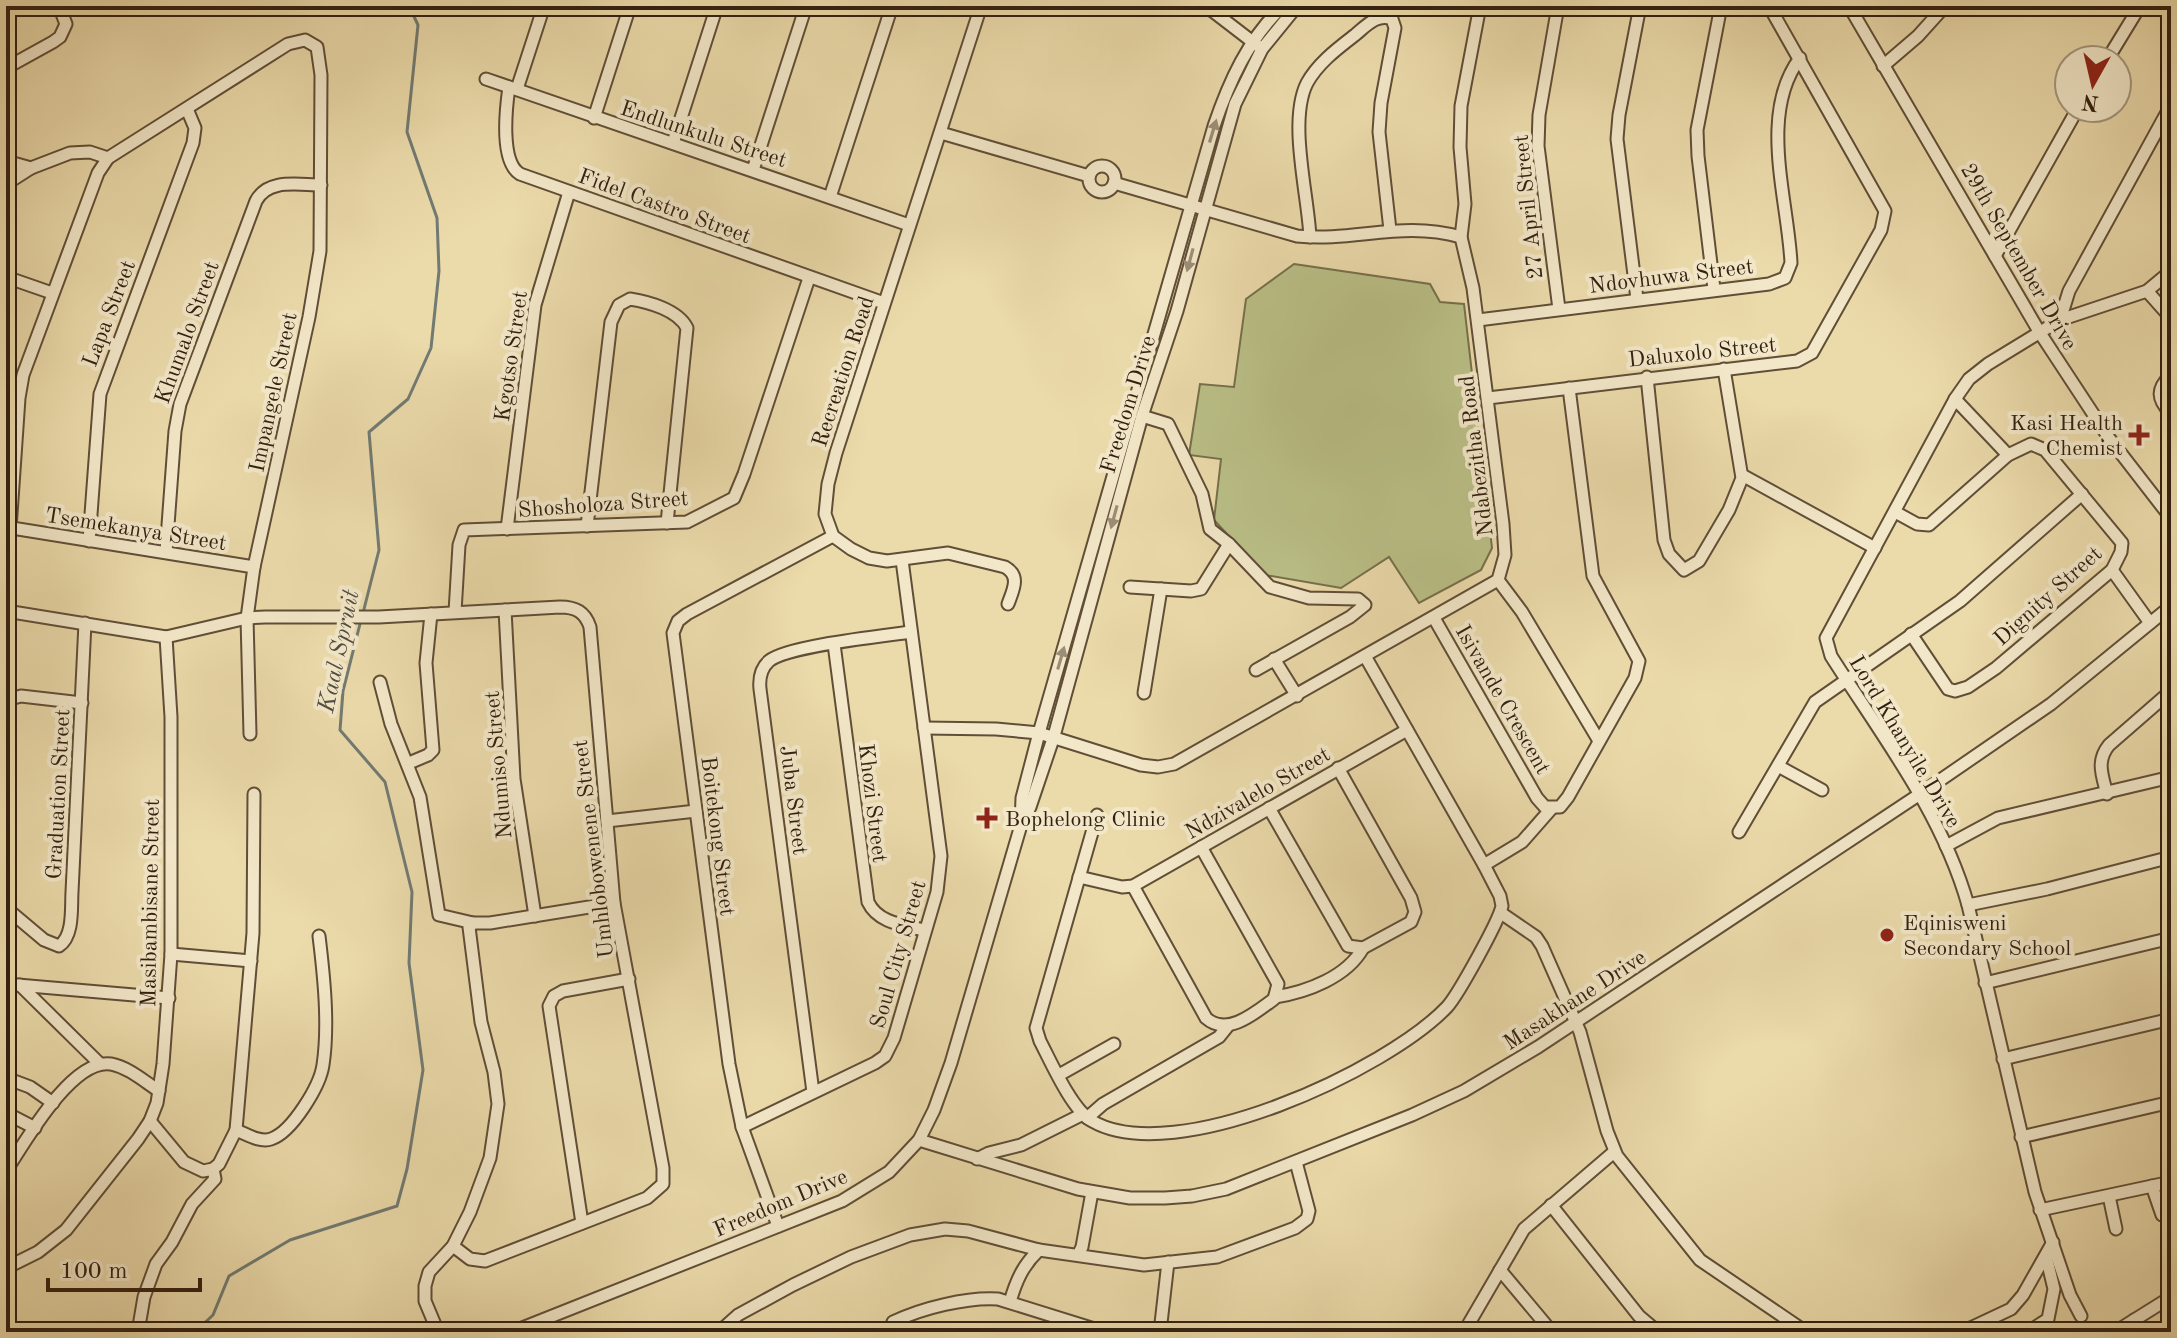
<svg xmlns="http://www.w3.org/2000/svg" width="2177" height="1338" font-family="'Old Standard TT',serif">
<rect width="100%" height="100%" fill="#ebdaaa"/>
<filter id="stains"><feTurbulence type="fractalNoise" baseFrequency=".0025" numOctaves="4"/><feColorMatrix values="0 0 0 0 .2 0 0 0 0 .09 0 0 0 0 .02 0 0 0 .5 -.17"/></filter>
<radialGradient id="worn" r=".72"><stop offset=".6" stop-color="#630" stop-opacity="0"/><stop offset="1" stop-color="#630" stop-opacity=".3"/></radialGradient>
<path fill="#babf87" stroke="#76704c" stroke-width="2" d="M1294 264 1430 284 1440 302 1464 304 1492 548 1481 570 1419 603 1389 557 1341 588 1265 575 1214 520 1221 459 1189 455 1200 384 1234 387 1246 299Z"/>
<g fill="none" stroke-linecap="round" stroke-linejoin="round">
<g stroke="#727b73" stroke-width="3">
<path d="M363 613 379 550 369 432 408 399 431 348 439 271 437 218 407 132 418 25 409 6"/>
<path d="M195 1332 213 1315 229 1276 290 1240 397 1206 407 1169 423 1070 409 963 412 892 385 782 340 730 343 691 361 620"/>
</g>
<g stroke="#604e37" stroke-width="15">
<g id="minor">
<path d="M981 6 836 453 828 484 825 514 833 536 851 549 869 558 887 561 948 553 1005 567C1021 576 1013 590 1008 604"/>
<path d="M1206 6 1258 46"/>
<path d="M1558 6 1539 115 1538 146 1559 309"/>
<path d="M1849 6 2040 333 2109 438 2171 518"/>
<path d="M2107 60 2140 6"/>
<path d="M1883 66 1918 36 1945 6"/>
<path d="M6 68 53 42 60 37 66 24 59 6"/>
<path d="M486 79 909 225"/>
<path d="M509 87C506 108 500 162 520 174L884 303"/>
<path d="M517 89 544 6"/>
<path d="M594 118 630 6"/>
<path d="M941 133 1089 176"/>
<path d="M673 143 717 6"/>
<path d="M6 161 31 168 70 153 90 152 108 158 288 44 305 40 317 47 321 75 320 251 309 317 254 567 247 618 250 734"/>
<circle cx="1102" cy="179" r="13"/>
<path d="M753 170 806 6"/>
<path d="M1114 183 1297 236C1355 242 1402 220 1461 237"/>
<path d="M6 184 31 168"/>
<path d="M830 197 892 6"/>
<path d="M1310 237C1308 194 1288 121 1307 83 1318 63 1337 49 1355 35 1366 26 1377 13 1392 19L1395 28 1381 103 1379 132 1390 230"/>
<path d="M1995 256 2078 108"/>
<path d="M6 277 52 293"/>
<path d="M1714 289 1698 156 1697 130 1721 6"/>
<path d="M2147 291 2171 318"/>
<path d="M1637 299 1617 139 1619 115 1640 6"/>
<path d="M1478 320 1769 284 1785 278 1791 263C1788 199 1758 114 1800 58"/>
<path d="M2060 320 2069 291 2171 105"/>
<path d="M2171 375C2156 389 2157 399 2171 414"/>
<path d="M1647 377 1664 540 1669 554 1684 570 1699 561 1729 510 1742 478 1724 369"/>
<path d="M1488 398 1797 361 1812 353 1881 230 1885 211 1769 6"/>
<path d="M1955 399 2008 455"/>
<path d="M1142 416 1168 424 1202 494 1210 529 1229 544 1270 587 1309 598 1358 599 1365 605 1350 617 1256 670"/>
<path d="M1742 475 1875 548"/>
<path d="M1895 512 1917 524 1929 525 2008 455 2031 444 2045 450 2122 543 2121 552 2112 570 1996 668 1968 687 1955 691 1948 689 1911 634"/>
<path d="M587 526 611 322 619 305 630 299C649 302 678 310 687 328L667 523"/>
<path d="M12 528 254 567"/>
<path d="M507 529 535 305 569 192"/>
<path d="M89 541 100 394 193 143 195 128 187 109"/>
<path d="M166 552 175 431 180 404 256 201C268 178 298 185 321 185"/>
<path d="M2112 570 2150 623"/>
<path d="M1498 580 1522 612 1599 741"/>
<path d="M6 587 19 398 23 375 98 173 108 158"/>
<path d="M1130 587 1191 591 1201 589 1229 544"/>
<path d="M505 610 514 779 535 916"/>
<path d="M6 611 166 637 247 618 265 617H379L560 607C576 607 585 612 590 627L614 903 663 1168V1184L647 1198 485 1261 470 1259 453 1246"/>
<path d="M455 612 459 545 464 530 687 522 734 498 744 474 809 278"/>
<path d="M1434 618 1537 798 1545 807H1560L1568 797 1635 678 1639 661 1593 576 1569 388"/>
<path d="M834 644 868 902C878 923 903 925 924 930"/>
<path d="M1274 659 1297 696"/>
<path d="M380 682 391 724 420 797 439 915 473 923H490L614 903"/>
<path d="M1144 693 1161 589"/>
<path d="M6 700 21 696 82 703"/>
<path d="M924 728 996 729 1039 733 1141 765 1158 767 1174 764 1498 580 1505 555 1503 524 1473 288 1461 237 1465 204 1460 147 1461 106 1480 6"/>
<path d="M409 763 428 755 433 750 426 663 431 614"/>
<path d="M1778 766 1822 790"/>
<path d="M2107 794C2102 775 2096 761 2109 745L2171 691"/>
<path d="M1269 808 1348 946 1363 948 1411 922 1415 912 1411 898 1338 768"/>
<path d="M1097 815 1036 1028 1040 1041C1051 1062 1072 1110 1092 1121 1175 1169 1387 1070 1447 1007 1458 995 1499 921 1502 906L1500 896 1484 865 1365 656"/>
<path d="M607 821 696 811"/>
<path d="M1021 825 1022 798 1039 733 1214 126C1229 82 1248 39 1283 6"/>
<path d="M1739 832 1815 702 1960 601 2082 494"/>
<path d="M1946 846 1998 818 2171 777"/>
<path d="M1484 865 1522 842 1551 809"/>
<path d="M1079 877 1122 887 1133 886 1407 730"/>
<path d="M1133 886 1206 1018C1227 1037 1255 1013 1274 999L1278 984 1201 847"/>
<path d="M1968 905 2047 889 2171 857"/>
<path d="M6 908 44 940 59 946C74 936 71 908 72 892L85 623"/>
<path d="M1501 913 1536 937 1542 946 1580 1032 1607 1131 1617 1156 1700 1260 1806 1332"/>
<path d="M171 954 251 961"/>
<path d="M1985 983 2171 938"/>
<path d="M6 984 169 998"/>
<path d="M20 985 100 1064"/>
<path d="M1275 997C1307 992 1347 977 1363 948"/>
<path d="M2003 1059 2171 1019"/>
<path d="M1059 1075 1114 1044"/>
<path d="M6 1078 30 1087 53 1103"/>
<path d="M813 1092 760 689C759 679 761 668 769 661 787 646 883 636 911 632"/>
<path d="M6 1113 35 1128"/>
<path d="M1087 1118 1103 1104 1219 1037 1227 1027"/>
<path d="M150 1121 184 1162 203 1171 213 1169 219 1164 236 1130 253 933 254 794"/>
<path d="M742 1127 875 1063 885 1056 894 1038 937 892 941 856 902 560"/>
<path d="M236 1130C246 1134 260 1143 271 1139 292 1132 320 1086 323 1065 329 1025 324 977 319 936"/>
<path d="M2021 1137 2171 1102"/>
<path d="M919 1140 1078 1189 1130 1198H1165L1192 1196 1226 1189 1412 1115 1464 1091 1538 1047 1920 794 2051 704 2171 606"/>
<path d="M977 1159 989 1153 1021 1145 1083 1114"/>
<path d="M6 1171C25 1142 72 1058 111 1064 128 1067 145 1082 159 1091"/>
<path d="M2152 1186 2162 1215"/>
<path d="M2109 1196 2116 1229"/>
<path d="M1551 1205 1639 1316 1658 1332"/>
<path d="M2040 1210 2171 1182"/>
<path d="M582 1223 549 1006 554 996 563 991 629 979"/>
<path d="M778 1226 742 1127 729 1064 673 633 678 621 687 614 833 536"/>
<path d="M1078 1255 1082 1247 1092 1192"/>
<path d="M6 1268 38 1252 66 1230 138 1139 150 1121 157 1103 163 1064 171 954V717L166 637"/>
<path d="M1500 1270 1552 1332"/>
<path d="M1010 1302C1016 1281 1023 1265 1039 1250"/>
<path d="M2081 1316 2070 1295 2035 1192 1968 905C1942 813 1882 736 1831 656L1826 638 1955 399 1969 379 1988 364 2060 320 2147 291 2171 271"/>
<path d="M2134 1320 2141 1332"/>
<path d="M893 1322C922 1308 967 1297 998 1299L1104 1332"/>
<path d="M138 1332 144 1297 156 1264 172 1242 192 1204 215 1179 213 1169"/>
<path d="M438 1332 425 1301V1286L429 1272 453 1246 470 1212 490 1158 498 1104 494 1072 481 1022 469 927 473 923"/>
<path d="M512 1332 842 1201 889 1172 919 1140 934 1110 951 1063 1021 825 1030 807 1054 736 1142 416 1177 311 1235 104 1262 49 1297 6"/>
<path d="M719 1332 738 1315 793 1285 851 1257 910 1235 945 1229 968 1231 1039 1250 1144 1265 1217 1257 1295 1228 1307 1219 1309 1211 1296 1162"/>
<path d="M1160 1332 1168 1262"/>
<path d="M1464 1332 1524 1229 1614 1152"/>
<path d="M1962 1332 2011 1309 2023 1295 2053 1242"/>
<path d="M2028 1332 2048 1319 2054 1289 2046 1256"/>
<path d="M2115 1332 2171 1297"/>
</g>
</g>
<use href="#minor" stroke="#f2e7c8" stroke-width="11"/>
</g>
<defs><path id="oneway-solid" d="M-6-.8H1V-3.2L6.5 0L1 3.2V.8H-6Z" transform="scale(2)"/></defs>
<g fill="#9c8d76">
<use href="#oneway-solid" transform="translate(1213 131) rotate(-73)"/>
<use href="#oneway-solid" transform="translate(1190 260) rotate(105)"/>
<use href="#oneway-solid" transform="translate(1114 517) rotate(105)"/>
<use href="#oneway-solid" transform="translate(1061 658) rotate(-74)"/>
</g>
<g fill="#8f2418" stroke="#f2e7c8" stroke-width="3">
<path d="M2135 423h8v8h8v8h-8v8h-8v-8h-8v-8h8z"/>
<path d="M983 806h8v8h8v8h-8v8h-8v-8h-8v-8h8z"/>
<circle cx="1887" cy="935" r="8"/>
</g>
<g text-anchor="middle" stroke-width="8" stroke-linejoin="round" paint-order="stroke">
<g font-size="22" fill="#322011" stroke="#f2e7c8">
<text transform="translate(704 133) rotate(18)" y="8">Endlunkulu Street</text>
<text transform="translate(665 205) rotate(20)" y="8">Fidel Castro Street</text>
<text transform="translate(1527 207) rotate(-96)" y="8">27 April Street</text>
<text transform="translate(2020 256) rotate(60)" y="8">29th September Drive</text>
<text transform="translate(1671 275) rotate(-7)" y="8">Ndovhuwa Street</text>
<text transform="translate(108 313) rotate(-69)" y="8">Lapa Street</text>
<text transform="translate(186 332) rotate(-70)" y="8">Khumalo Street</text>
<text transform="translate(1702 351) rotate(-6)" y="8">Daluxolo Street</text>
<text transform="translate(510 356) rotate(-82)" y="8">Kgotso Street</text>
<text transform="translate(842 371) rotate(-72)" y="8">Recreation Road</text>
<text transform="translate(272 392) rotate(-78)" y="8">Impangele Street</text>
<text transform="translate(1127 404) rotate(-73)" y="8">Freedom Drive</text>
<text transform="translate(1475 456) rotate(-97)" y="8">Ndabezitha Road</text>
<text transform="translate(603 503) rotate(-4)" y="8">Shosholoza Street</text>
<text transform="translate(136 528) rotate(9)" y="8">Tsemekanya Street</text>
<text transform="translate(2047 595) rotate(-42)" y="8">Dignity Street</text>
<text transform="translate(1504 699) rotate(60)" y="8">Isivande Crescent</text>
<text transform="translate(1906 741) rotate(59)" y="8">Lord Khanyile Drive</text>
<text transform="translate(497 765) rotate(-95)" y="8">Ndumiso Street</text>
<text transform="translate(1257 792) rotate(-30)" y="8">Ndzivalelo Street</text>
<text transform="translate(57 794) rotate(-87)" y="8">Graduation Street</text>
<text transform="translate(795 800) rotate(83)" y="8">Juba Street</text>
<text transform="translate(874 803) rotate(83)" y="8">Khozi Street</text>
<text transform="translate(719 836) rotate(83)" y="8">Boitekong Street</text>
<text transform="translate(592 849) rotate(-97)" y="8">Umhlobowenene Street</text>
<text transform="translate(149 903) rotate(-89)" y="8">Masibambisane Street</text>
<text transform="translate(897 954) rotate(-74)" y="8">Soul City Street</text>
<text transform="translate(1574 999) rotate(-33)" y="8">Masakhane Drive</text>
<text transform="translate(780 1202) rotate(-23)" y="8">Freedom Drive</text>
</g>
<g font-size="22" fill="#322011" stroke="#f2e7c8" text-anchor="start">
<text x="2123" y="430" text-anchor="end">Kasi Health<tspan x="2123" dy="25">Chemist</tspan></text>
<text x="1005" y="826">Bophelong Clinic</text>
<text x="1903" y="930">Eqinisweni<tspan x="1903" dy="25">Secondary School</tspan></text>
</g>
<g font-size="24" font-style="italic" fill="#524e42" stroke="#f2e7c8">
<text transform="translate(338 651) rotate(-78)" y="8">Kaal Spruit</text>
</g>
</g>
<rect width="2177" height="1338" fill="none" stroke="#ebdaaa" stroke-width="32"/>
<rect x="8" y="8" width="2161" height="1322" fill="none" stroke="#322011" stroke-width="4"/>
<rect x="16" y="16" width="2145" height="1306" fill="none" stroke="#322011" stroke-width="2"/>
<g transform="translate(2093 84) rotate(188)"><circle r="38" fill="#f2e7c8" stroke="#a5977f" stroke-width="2"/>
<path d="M0-6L14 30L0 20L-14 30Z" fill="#8f2418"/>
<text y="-12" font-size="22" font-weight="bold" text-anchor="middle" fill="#322011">N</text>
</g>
<path d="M48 1278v12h152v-12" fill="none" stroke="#322011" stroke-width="4"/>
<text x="60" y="1278" font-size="24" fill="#322011" stroke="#f2e7c8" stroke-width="6" paint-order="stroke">100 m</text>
<rect width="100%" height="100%" filter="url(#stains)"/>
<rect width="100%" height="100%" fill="url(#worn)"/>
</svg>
